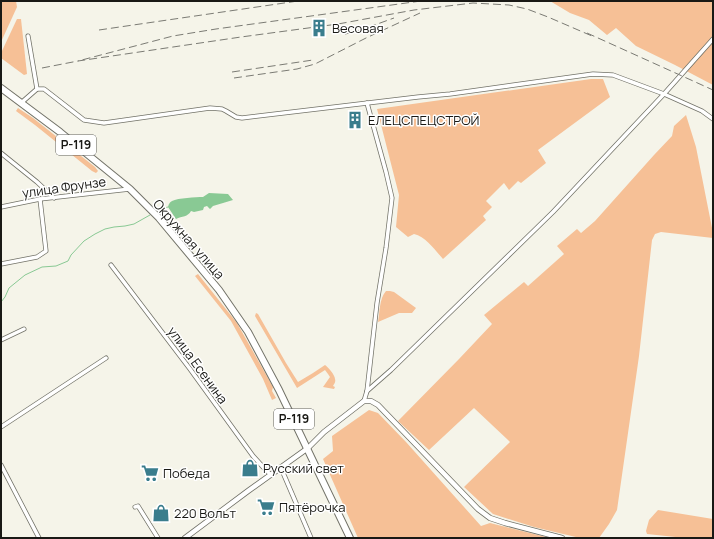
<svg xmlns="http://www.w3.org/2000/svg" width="714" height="539" font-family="Manrope,sans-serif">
<rect width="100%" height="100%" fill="#f5f4e9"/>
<g fill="#f6c096">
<path d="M1 1H16L17 7 1 42Z"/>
<path d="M550 1H713V85L675 65 636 46 616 28 607 35 589 20 570 13Z"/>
<path d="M17 19H21L27 74 24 75 1 58V53Z"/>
<path d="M591 79H603L610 97 538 150 546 163 521 183 518 181 509 190 504 183 486 201 492 207 483 216 486 220 443 259C435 250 426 237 414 234L408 237 396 227 399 195 377 109Z"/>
<path d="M18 108 33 118 95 167 98 171 96 173 92 171 35 125 16 111Z"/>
<path d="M686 115 696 147 713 233V238L661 232 655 234 652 240 639 356 617 510 609 524 599 538H580L534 527 493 514 464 487 510 442 508 440 474 408 429 450 398 421 459 359 492 324 484 315 524 282 528 286 564 254 557 246 577 229 581 233 595 221 654 155 672 136 674 126Z"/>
<path d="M198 274 237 323 273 387 272 391 276 398 272 400 263 379 231 321 195 276Z"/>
<path d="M386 291H390L394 292 416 308 412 313H399L378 322C380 312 379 299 386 291Z"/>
<path d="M256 313 258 314 286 363 298 382 313 373 325 365C328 367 335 375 335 379 336 382 334 384 333 386L335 387 334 389 323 387 330 377 328 374 325 370 297 388 255 316Z"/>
<path d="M369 410 378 413 406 442 481 526 490 523 550 538H358L323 459 333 451 332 436Z"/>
<path d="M658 510 713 519V538H685L647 534 646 531 649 520Z"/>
</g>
<path fill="#89c994" d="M209 193 228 194 233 200 213 206 210 209 207 206 204 207 203 210 194 212 191 211C188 217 182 216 176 219L168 207C169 204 169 203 172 201 178 198 196 197 203 197Z"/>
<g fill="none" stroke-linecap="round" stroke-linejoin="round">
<g stroke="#89c994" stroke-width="1">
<path d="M157 210 168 207"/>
<path d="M1 302 5 297 9 288 25 275 42 267 56 266 68 261 71 255 84 241 95 234 105 229 114 227 125 226 134 224 150 215"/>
</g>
<g stroke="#727268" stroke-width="5">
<g id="street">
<path d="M37 89H44L84 120 104 123 210 108 222 109 226 111 236 117 242 118 418 97 450 94 593 74 613 75 664 94 702 111 713 119"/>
<path d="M21 103 37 89 28 36"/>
<path d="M1 153 37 182 54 198"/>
<path d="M1 207 40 199 130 189"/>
<path d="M1 264 37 257 46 251 40 199"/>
<path d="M111 265 190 369 253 456 263 467 271 475"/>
<path d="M1 340 24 329"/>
<path d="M367 391 391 370 553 212 664 94 713 39"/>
<path d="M364 401 367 391 377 303 386 248 392 198 386 172 367 103"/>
<path d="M1 427 106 358"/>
<path d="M1 465 39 538"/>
<path d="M281 468 311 538"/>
<path d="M135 507 138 506 158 538"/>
</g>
</g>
<g stroke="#727268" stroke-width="6">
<path id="secondary" d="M185 538 248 491 308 448 324 432 364 401H371L378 405 478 509 490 518 505 523 562 538"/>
</g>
<g stroke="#727268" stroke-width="8">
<path id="highway" d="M1 88 60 132 130 189 159 218 219 290 248 332 279 390 350 538"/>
</g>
<use href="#street" stroke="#fff" stroke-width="3.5"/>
<use href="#secondary" stroke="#fff" stroke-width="4.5"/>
<use href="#highway" stroke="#fff" stroke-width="6"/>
<g stroke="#7b7b74" stroke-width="1" stroke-dasharray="8 4" stroke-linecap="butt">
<path d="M421 1 216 29 173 36 78 61 241 37 338 24 414 10 473 3 509 5 527 9 548 17 592 36"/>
<path d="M99 30 298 1"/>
<path d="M587 33 713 90"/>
<path d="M345 34 355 32 394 18"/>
<path d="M42 68 78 61"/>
<path d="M232 72 313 60"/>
<path d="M234 78 297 69 315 64 366 38 420 13"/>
</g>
</g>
<defs>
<g id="building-bare" transform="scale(1.38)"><path d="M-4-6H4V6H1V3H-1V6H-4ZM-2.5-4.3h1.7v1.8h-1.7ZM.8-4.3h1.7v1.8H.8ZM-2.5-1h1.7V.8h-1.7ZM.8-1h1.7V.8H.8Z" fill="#3a7d8d" stroke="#fff" stroke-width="2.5" paint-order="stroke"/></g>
<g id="shop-bare" transform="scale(1.38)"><path d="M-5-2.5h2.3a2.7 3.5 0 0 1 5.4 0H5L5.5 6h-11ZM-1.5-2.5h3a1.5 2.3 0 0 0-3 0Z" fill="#3a7d8d" stroke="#fff" stroke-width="2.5" paint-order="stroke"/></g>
<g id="supermarket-bare" transform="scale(1.38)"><path d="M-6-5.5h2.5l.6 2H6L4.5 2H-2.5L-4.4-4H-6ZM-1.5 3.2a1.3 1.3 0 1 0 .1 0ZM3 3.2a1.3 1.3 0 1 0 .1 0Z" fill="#3a7d8d" stroke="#fff" stroke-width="2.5" paint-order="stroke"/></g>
</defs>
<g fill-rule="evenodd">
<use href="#building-bare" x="319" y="28"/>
<use href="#building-bare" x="355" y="120"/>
<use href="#shop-bare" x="250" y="468"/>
<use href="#supermarket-bare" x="150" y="473"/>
<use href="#supermarket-bare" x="266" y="507"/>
<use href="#shop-bare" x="161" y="513"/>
</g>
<g text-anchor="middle" stroke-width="3" stroke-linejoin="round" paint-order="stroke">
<g fill="#fff" stroke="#5e5e5b" stroke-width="1">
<rect x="56" y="135" width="40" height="20" rx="3"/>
<rect x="274" y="409" width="40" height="20" rx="3"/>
</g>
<g font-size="12" font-weight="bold" fill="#191915">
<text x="76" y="149">Р-119</text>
<text x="294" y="423">Р-119</text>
</g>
<g font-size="13" fill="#191915" stroke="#fff" text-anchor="start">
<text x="332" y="33">Весовая</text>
<text x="368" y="125">ЕЛЕЦСПЕЦСТРОЙ</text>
<text x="263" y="473">Русский свет</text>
<text x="163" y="478">Победа</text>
<text x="279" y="512">Пятёрочка</text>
<text x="174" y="518">220 Вольт</text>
</g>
<g font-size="13" fill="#191915" stroke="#fff">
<text transform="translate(64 187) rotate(-8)" y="5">улица Фрунзе</text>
<text transform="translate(189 239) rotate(49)" y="5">Окружная улица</text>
<text transform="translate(198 365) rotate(54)" y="5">улица Есенина</text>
</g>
</g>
<rect width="714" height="539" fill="none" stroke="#191915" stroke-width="4"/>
</svg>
